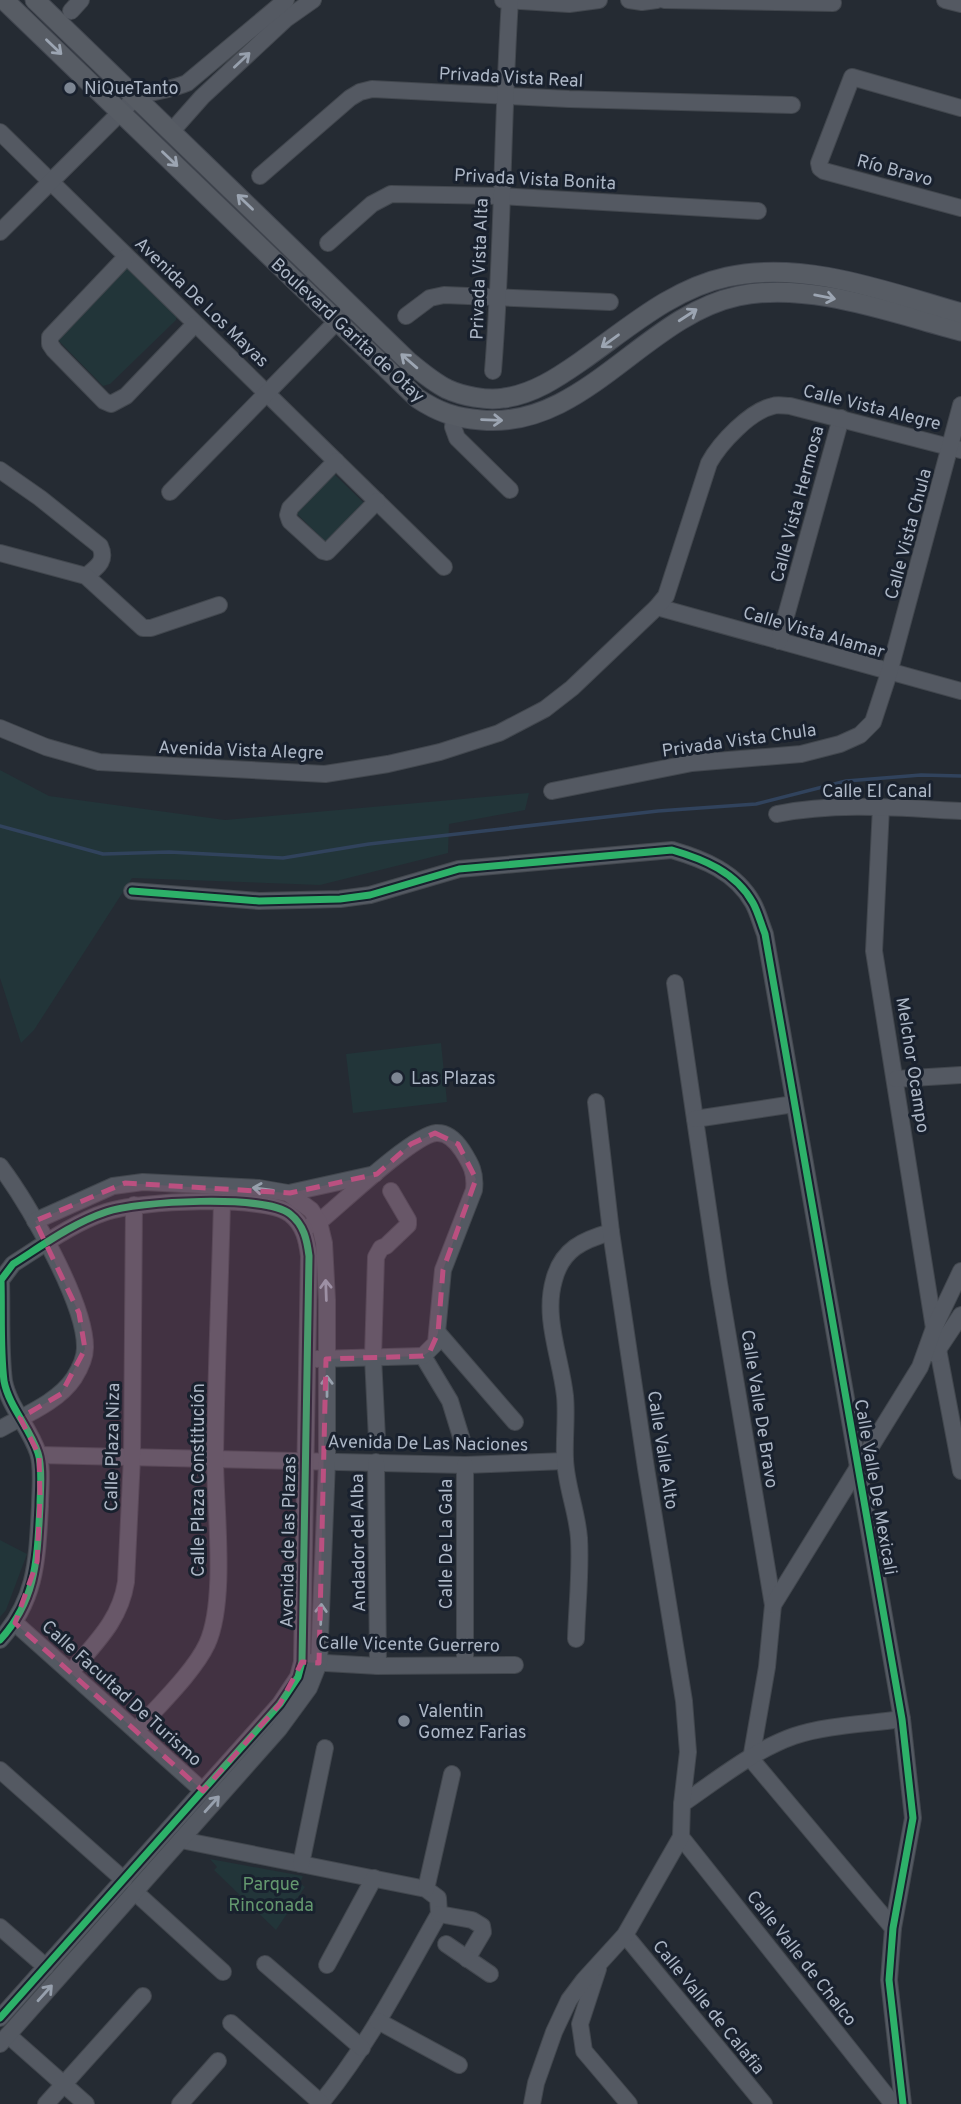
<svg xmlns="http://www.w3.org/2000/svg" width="961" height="2104" font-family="Overpass,sans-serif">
<rect width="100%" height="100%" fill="#252b33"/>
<g fill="#223539">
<path d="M124 268 130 269 177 315 176 320 110 384 103 386 59 341 60 333Z"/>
<path d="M334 474 366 505 328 544 296 513Z"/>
<path d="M0 770 49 796 225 820 529 793 525 810 449 824 448 853 320 885 132 878 34 1030 21 1043 0 978Z"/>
<path d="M441 1043 447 1102 353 1113 346 1054Z"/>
<path d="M0 1540 27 1554 6 1610 0 1617Z"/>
<path d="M210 1859 303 1876 300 1883 305 1887 276 1930 214 1870 217 1867Z"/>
</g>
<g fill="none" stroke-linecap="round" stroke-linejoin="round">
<path stroke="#31435d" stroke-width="3.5" d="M0 826 103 854 169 852 283 858 369 844 658 811 756 804 846 781 921 775 961 776"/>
<g stroke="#42474e" stroke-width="18">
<g id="minor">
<path d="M503 0 569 4 599 0"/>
<path d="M629 0 642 2 657 0"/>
<path d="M664 0 833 3"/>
<path d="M945 0 961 4"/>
<path d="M71 11 81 0"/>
<path d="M961 108 852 77 819 163 820 168 824 171 961 208"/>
<path d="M0 132 444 567"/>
<path d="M171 132 202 97 286 19 313 0"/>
<path d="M260 176 350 98 360 92 372 89 569 99 792 105"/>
<path d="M0 232 136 97C153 91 171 90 187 83L286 0"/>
<path d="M328 243 372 204 391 194 501 196 758 211"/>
<path d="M126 257 50 337V344L54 350 104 401 111 404 126 396 195 324"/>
<path d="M406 316 430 298 444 295 610 302"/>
<path d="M493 371C503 248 502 124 510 0"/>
<path d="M454 417 453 427 457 438 510 490"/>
<path d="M336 461 290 508 288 515 290 521 323 551 327 552 377 501"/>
<path d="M0 470 40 498 100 546C107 561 97 567 86 576"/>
<path d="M170 492 344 314"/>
<path d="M0 553 86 576 143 628H151L219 605"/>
<path d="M657 607 961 691"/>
<path d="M779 641 841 418"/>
<path d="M0 728 46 747 99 762 325 774 388 764 440 752 499 733 545 709 572 688 657 607 666 596 709 463C720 443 750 411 773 406 778 404 785 406 790 406L961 450"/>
<path d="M552 791 692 763 801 754 840 744 860 735 873 722 889 673 961 405"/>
<path d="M881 807 874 951 934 1328 961 1471"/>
<path d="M777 814C837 802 901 808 961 811"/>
<path d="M132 891 259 901 340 899 370 895 459 869 672 850C703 859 736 872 753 903 758 912 761 924 765 934L902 1719 913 1818 893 1928 889 1980 903 2104"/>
<path d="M675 983 719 1283 773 1605 767 1667 751 1759"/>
<path d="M896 1079 961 1075"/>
<path d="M695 1119 794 1104"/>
<path d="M0 1166C27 1202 86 1303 85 1348 85 1358 79 1370 74 1378 58 1402 25 1415 0 1429"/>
<path d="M289 1193 375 1174"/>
<path d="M311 1225 319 1222C341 1204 413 1135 436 1133 448 1132 456 1141 462 1150 471 1164 476 1173 474 1190L443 1270 436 1343 423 1356"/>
<path d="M438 1333 515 1422"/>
<path d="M935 1354 961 1315"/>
<path d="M423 1356 450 1401 462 1440"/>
<path d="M316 1359 423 1356"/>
<path d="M377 1439 373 1357 376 1257 381 1248 386 1246 408 1225V1220L391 1191"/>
<path d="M39 1455 465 1465 565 1461"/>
<path d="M376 1462 378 1666"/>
<path d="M465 1465V1665"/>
<path d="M773 1605 920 1367 934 1328 961 1271"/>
<path d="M15 1623 203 1791"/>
<path d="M576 1639C577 1605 581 1571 579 1538 577 1511 566 1486 565 1459 564 1438 567 1417 565 1396 561 1358 543 1318 554 1280 562 1249 583 1240 611 1232"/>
<path d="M0 1640C37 1599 37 1559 40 1506 40 1491 43 1468 38 1453 30 1428 9 1407 4 1381 0 1349 2 1313 1 1280L13 1264C43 1245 73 1223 106 1212 137 1201 266 1194 290 1214 304 1225 307 1240 309 1256L302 1662 298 1677 280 1704 0 2018"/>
<path d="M308 1662 378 1666 515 1665"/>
<path d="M71 1672C95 1643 120 1621 126 1582L132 1457 134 1205"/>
<path d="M136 1731C157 1707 194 1672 207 1644 227 1601 215 1508 215 1458 216 1373 220 1287 222 1202"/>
<path d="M751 1759 893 1928"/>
<path d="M0 1770 124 1880"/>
<path d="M682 1804C717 1780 754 1750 794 1736 826 1725 868 1724 902 1719"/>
<path d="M681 1837 893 2104"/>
<path d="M181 1840 426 1889 438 1898 439 1914C402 1979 368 2046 320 2104"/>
<path d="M301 1864 325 1748"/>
<path d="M426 1889 452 1774"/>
<path d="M135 1892 223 1972"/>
<path d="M439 1914 472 1920 482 1926 483 1932 467 1959"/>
<path d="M0 1927 46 1967"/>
<path d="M625 1935 764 2104"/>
<path d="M446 1944 490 1974"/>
<path d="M265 1964 362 2048"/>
<path d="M327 1965 374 1878"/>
<path d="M598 1969 580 2024 584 2051 629 2104"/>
<path d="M378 2021 459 2065"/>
<path d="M231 2023 321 2103"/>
<path d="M8 2035 86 2104"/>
<path d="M0 2044 279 1729 309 1688 319 1663 327 1461V1300L324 1243 319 1222 311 1210 288 1193 259 1188 143 1182 113 1186 35 1221"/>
<path d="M46 2104 143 1996"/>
<path d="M180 2104 218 2061"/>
<path d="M532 2104 536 2083 554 2032 569 2000 584 1980 625 1935 681 1837 682 1804 688 1752 684 1701 646 1468 611 1232 596 1102"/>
</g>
</g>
<g stroke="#424750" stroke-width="21">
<g id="major">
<path d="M4 0 417 398C438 412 455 418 481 420 583 430 644 316 738 296 809 281 892 313 961 331"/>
<path d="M35 0 408 361C420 371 433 382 447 389 462 396 487 401 504 398 533 394 557 378 580 362 626 330 671 289 727 277 805 260 887 292 961 313"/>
</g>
</g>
<use href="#minor" stroke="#545962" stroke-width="16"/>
<use href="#major" stroke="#575c64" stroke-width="19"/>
<g stroke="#19212e" stroke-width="11">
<g id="cycleway">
<path d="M132 891 259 901 340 899 370 895 459 869 672 850C703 859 736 872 753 903 758 912 761 924 765 934L902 1719 913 1818 893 1928 889 1980 903 2104"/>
<path d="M0 1640C37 1599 37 1559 40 1506 40 1491 43 1468 38 1453 30 1428 9 1407 4 1381 0 1349 2 1313 1 1280L13 1264C43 1245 73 1223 106 1212 137 1201 266 1194 290 1214 304 1225 307 1240 309 1256L302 1662 298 1677 280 1704 0 2018"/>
</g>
</g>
<use href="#cycleway" stroke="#2db169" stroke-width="7"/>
</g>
<defs><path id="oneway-shaft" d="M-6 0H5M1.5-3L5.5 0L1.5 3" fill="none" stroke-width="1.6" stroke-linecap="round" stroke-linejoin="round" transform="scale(1.75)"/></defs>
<g stroke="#9ca5b2">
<use href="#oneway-shaft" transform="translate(54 47) rotate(44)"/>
<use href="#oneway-shaft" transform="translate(170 159) rotate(44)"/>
<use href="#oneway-shaft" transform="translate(245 202) rotate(-136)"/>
<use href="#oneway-shaft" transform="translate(825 297) rotate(11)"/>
<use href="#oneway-shaft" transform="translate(688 315) rotate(-33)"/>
<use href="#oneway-shaft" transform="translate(610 341) rotate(144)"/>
<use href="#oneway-shaft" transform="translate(409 361) rotate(-139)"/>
<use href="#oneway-shaft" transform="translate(492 420) rotate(2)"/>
</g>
<g stroke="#97a0ad">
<use href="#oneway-shaft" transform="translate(242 60) rotate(-43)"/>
<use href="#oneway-shaft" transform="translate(263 1189) rotate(-172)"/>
<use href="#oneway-shaft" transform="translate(326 1290) rotate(-92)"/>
<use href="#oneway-shaft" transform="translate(327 1386) rotate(-90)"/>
<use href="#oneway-shaft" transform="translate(321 1614) rotate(-88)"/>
<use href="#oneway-shaft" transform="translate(212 1804) rotate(-48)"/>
<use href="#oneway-shaft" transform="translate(45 1993) rotate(-48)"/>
</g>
<path fill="#bb5080" fill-opacity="0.2" stroke="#bb5080" stroke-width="5" stroke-dasharray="14 9" stroke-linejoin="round" d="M435 1133 458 1144 476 1179 443 1270 438 1333 430 1351 423 1356 326 1359 319 1663 302 1662 280 1704 203 1791 15 1623 37 1562 40 1497 39 1455 20 1418 61 1394 85 1349 79 1313 35 1221 125 1183 290 1193 377 1174 411 1144Z"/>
<g fill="#7d8693" stroke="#19212e" stroke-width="2.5">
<circle cx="70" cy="88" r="7"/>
<circle cx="397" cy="1078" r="7"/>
<circle cx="404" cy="1721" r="7"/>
</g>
<g text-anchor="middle" stroke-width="6" stroke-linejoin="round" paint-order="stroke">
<g font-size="18" fill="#adb7c6" stroke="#19212e">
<text transform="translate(511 77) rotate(3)" y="6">Privada Vista Real</text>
<text transform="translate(895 170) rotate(15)" y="6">Río Bravo</text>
<text transform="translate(535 179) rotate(3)" y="6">Privada Vista Bonita</text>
<text transform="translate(479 269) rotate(-88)" y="6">Privada Vista Alta</text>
<text transform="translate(202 302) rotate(44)" y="6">Avenida De Los Mayas</text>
<text transform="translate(348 330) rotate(43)" y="6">Boulevard Garita de Otay</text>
<text transform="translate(872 407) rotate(14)" y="6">Calle Vista Alegre</text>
<text transform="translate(797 504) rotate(-75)" y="6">Calle Vista Hermosa</text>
<text transform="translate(908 534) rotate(-75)" y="6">Calle Vista Chula</text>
<text transform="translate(814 632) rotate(16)" y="6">Calle Vista Alamar</text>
<text transform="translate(739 740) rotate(-8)" y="6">Privada Vista Chula</text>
<text transform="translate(241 750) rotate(2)" y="6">Avenida Vista Alegre</text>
<text x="877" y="797">Calle El Canal</text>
<text transform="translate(913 1065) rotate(81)" y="6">Melchor Ocampo</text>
<text transform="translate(760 1409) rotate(81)" y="6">Calle Valle De Bravo</text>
<text transform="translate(428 1443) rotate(1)" y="6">Avenida De Las Naciones</text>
<text transform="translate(112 1447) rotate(-89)" y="6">Calle Plaza Niza</text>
<text transform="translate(663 1450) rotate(81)" y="6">Calle Valle Alto</text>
<text transform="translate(198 1480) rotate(-90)" y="6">Calle Plaza Constitución</text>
<text transform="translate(876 1487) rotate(80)" y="6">Calle Valle De Mexicali</text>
<text transform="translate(288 1542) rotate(-89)" y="6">Avenida de las Plazas</text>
<text transform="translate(358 1543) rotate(-91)" y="6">Andador del Alba</text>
<text transform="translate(446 1544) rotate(-90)" y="6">Calle De La Gala</text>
<text transform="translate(409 1644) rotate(1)" y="6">Calle Vicente Guerrero</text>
<text transform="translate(122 1693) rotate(42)" y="6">Calle Facultad De Turismo</text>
<text transform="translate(802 1958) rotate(52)" y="6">Calle Valle de Chalco</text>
<text transform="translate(709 2007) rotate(51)" y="6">Calle Valle de Calafia</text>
</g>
<g font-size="18" fill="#adb7c6" stroke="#19212e" text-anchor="start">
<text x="84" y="94">NiQueTanto</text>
<text x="411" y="1084">Las Plazas</text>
<text x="418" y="1717">Valentin<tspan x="418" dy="21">Gomez Farias</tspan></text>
</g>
<g font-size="18" fill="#64986f" stroke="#19212e">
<text x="271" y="1890">Parque<tspan x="271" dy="21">Rinconada</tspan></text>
</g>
</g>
</svg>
